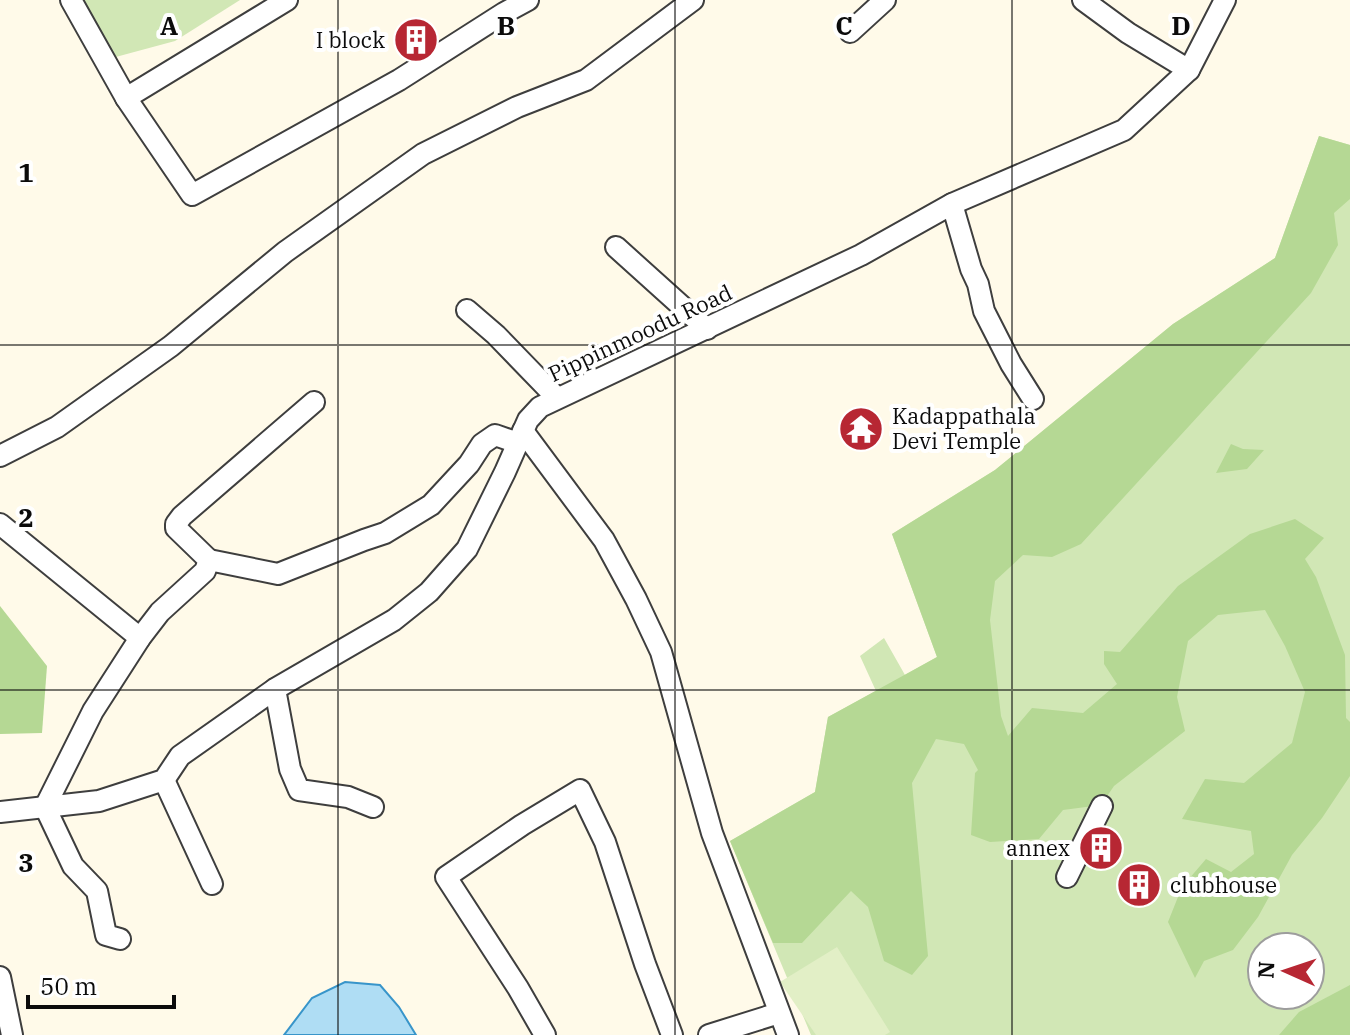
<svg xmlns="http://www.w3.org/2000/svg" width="1350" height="1035" font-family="'IBM Plex Serif',serif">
<rect width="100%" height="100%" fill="#fffae9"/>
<g fill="#d1e7b5" fill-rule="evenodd">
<path d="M84 0H240L175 41 112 58Z"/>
<path d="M1319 136 1350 145V1035H811L730 841 815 792 828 717 876 691 860 656 884 638 905 675 937 657 892 534 995 470 1173 324 1275 258ZM1262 947H1310V995H1262Z"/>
</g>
<g fill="#b5d894">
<path d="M1319 136 1350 145V199L1334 213 1338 245 1311 293 1081 544 1052 557 1023 555 995 581 990 620 1001 716 1008 736 1032 708 1083 713 1117 684 1104 664V651L1120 652 1178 586 1250 534 1295 519 1324 538 1305 559 1316 577 1345 655 1346 718 1350 722V776L1322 818 1292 855 1258 917 1233 950 1204 961 1195 978 1168 922 1182 887 1206 859 1231 872 1254 854 1251 831 1182 819 1205 779 1244 783 1292 743 1305 692 1285 646 1265 610 1218 615 1188 641 1177 697 1185 731 1114 786 1101 805 1063 810 1039 839 990 842 971 835 975 773 978 770 964 744 936 739 912 783 928 956 912 975 884 961 868 907 851 891 802 943H773L730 841 815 792 828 717 937 657 892 534 995 470 1173 324 1275 258Z"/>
<path d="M1231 444 1243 449 1264 450 1247 469 1216 473Z"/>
<path d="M0 606 47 666 42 733 0 734Z"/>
<path d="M1350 985V1035H1279L1299 1012Z"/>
</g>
<path fill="#e2efc6" d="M837 947 890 1032 885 1035H816L780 982Z"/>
<path fill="#afddf4" stroke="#3895ca" stroke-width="2" d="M345 982 380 985 399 1007 416 1035H284L312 998Z"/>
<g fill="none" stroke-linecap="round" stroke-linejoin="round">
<g stroke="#3e3e3e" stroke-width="24">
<g id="minor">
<path d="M71 0 126 98 192 195 399 80 504 13 528 0"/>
<path d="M1083 0 1128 33 1189 70"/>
<path d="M850 32 885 0"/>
<path d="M126 98 287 0"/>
<path d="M952 204 971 269 978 284 984 311 1011 364 1033 399"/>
<path d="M616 247 707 329"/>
<path d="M467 310 496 335 557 398"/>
<path d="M523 431 604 540 636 599 661 652 712 833 788 1035"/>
<path d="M0 456 57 427 171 346 285 252 423 154 517 107 586 80 693 0"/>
<path d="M0 524 140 638"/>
<path d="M209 560 278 574 364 540 385 533 431 505 469 464 482 444 495 435 518 443"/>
<path d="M275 689 290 769 299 790 348 797 373 807"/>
<path d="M164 780 212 884"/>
<path d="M0 812 99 801 164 780 180 756 275 689 394 620 429 592 467 549 505 472 528 420 540 407 861 255 952 204 1124 130 1189 70 1225 0"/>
<path d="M1067 877 1102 806"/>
<path d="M120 939 106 935 97 891 73 866 45 807 93 711 140 638 160 612 205 571 209 560 176 528V524L182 516 314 402"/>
<path d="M0 977 12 1035"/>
<path d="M545 1035 518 988 446 877 522 825 580 790 605 842 645 964 672 1035"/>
<path d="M709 1035 779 1013"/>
</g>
</g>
<use href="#minor" stroke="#fff" stroke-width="20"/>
</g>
<path fill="none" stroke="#0b0b0b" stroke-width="2" stroke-opacity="0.55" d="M338 0V1035M675 0V1035M1012 0V1035M0 345H1350M0 690H1350"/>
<defs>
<g id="building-disc" transform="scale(2.3)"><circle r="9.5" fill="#b72733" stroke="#fff"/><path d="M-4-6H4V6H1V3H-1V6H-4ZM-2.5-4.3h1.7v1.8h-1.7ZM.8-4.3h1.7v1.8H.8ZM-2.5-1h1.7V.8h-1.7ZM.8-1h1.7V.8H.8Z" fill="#fff"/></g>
<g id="temple-disc" transform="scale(2.3)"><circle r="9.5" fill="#b72733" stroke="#fff"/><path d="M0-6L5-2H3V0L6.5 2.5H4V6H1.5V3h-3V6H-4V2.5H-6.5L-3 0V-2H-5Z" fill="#fff"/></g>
</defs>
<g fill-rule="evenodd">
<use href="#building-disc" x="416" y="40"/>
<use href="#temple-disc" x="861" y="429"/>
<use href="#building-disc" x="1101" y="848"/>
<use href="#building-disc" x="1139" y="885"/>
</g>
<g text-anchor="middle" stroke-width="8" stroke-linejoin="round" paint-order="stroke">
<g font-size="22" fill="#0b0b0b" stroke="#fff" text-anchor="end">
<text x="385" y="48">I block</text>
<text x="892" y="424" text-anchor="start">Kadappathala<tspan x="892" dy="25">Devi Temple</tspan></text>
<text x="1070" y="856">annex</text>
<text x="1170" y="893" text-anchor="start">clubhouse</text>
</g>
<g font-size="22" fill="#0b0b0b" stroke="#fff">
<text transform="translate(640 333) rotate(-25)" y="8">Pippinmoodu Road</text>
</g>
</g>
<g font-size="26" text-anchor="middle" font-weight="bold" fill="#0b0b0b" stroke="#fff" stroke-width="8" stroke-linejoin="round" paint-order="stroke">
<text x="169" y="35">A</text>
<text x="506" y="35">B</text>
<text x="844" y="35">C</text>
<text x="1181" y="35">D</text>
<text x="26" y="182">1</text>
<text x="26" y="527">2</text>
<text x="26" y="872">3</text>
</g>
<g transform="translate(1286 971) rotate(273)"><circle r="38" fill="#ffffff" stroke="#9d9d9d" stroke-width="2"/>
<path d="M0-6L14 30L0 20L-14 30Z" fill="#b72733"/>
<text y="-12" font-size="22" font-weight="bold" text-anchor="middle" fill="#0b0b0b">N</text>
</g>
<path d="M28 995v12h146v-12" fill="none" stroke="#0b0b0b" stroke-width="4"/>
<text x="40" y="995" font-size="24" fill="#0b0b0b" stroke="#ffffff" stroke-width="6" paint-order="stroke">50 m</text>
</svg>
